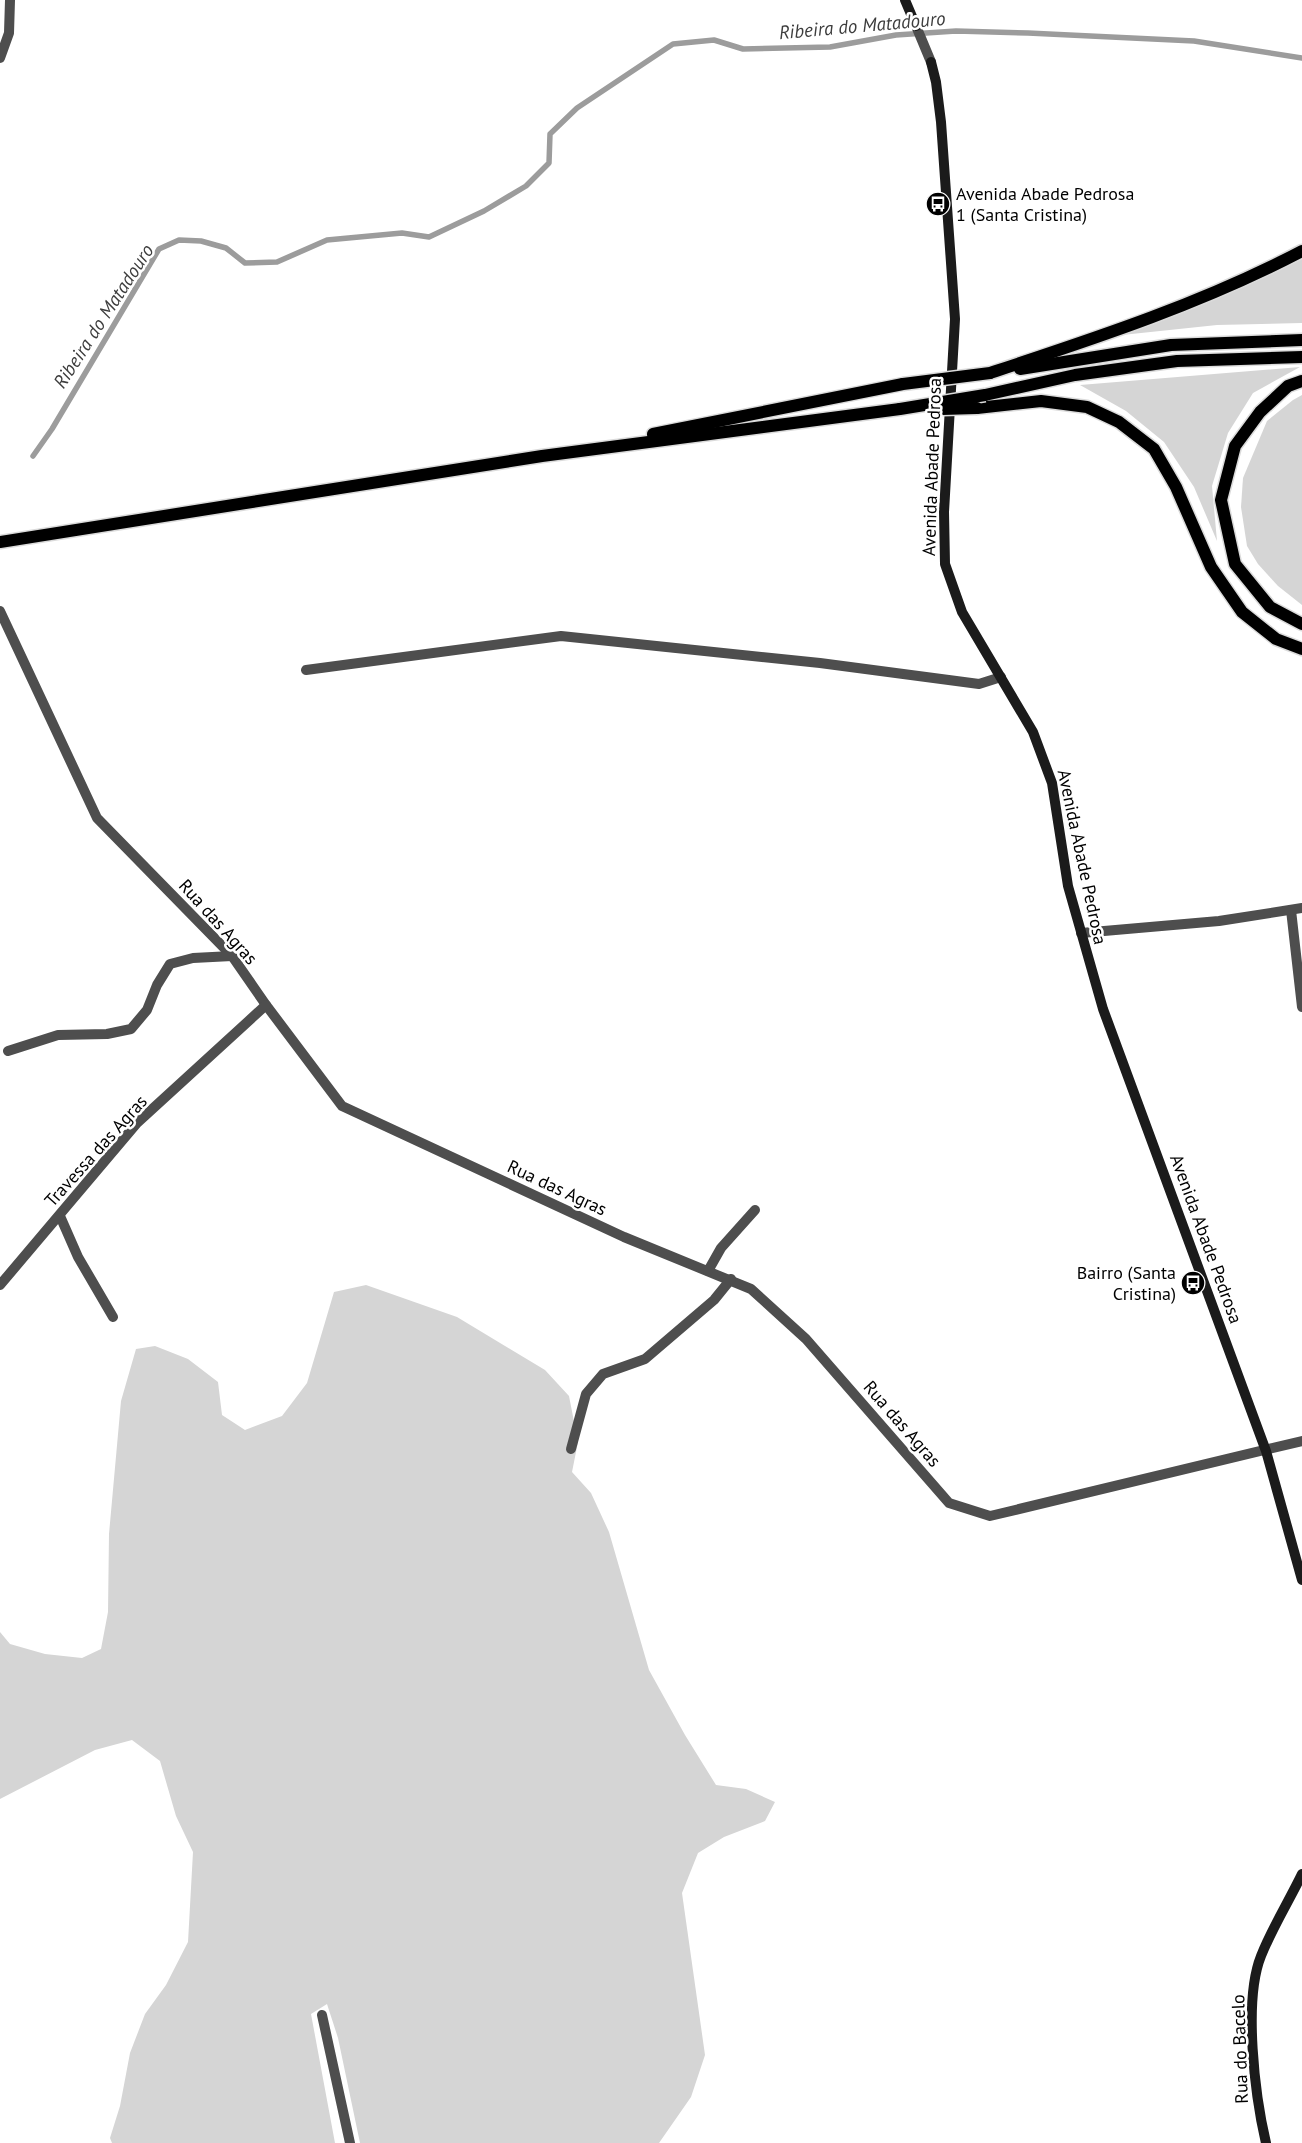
<svg xmlns="http://www.w3.org/2000/svg" width="1302" height="2143" font-family="'PT Sans',sans-serif">
<rect width="100%" height="100%" fill="#fff"/>
<g fill="#d5d5d5">
<path d="M1302 259V323L1217 325 1122 335 1263 278Z"/>
<path d="M1300 367 1253 393 1228 433 1212 486 1217 541 1194 487 1164 442 1126 411 1080 385Z"/>
<path d="M1302 395V605L1278 586 1258 564 1247 546 1241 507 1243 478 1267 421 1293 400Z"/>
<path d="M366 1285 457 1317 545 1370 569 1396 578 1442 572 1472 591 1493 609 1532 649 1670 685 1735 716 1785 746 1789 775 1802 765 1821 724 1837 698 1853 682 1893 705 2055 691 2097 659 2143H360L338 2038 327 2004 311 2014 335 2143H112L110 2138 120 2106 130 2053 145 2014 166 1985 188 1942 193 1852 176 1816 160 1761 132 1740 95 1750 0 1799V1632L10 1644 45 1654 82 1658 101 1649 108 1612 109 1534 121 1401 136 1349 155 1346 188 1359 218 1382 222 1415 245 1430 282 1416 307 1383 334 1292Z"/>
</g>
<g fill="none" stroke-linecap="round" stroke-linejoin="round">
<path stroke="#9c9c9c" stroke-width="5.5" d="M33 456 52 429 159 249 179 240 201 241 226 248 245 263 277 262 327 240 402 233 429 237 484 211 526 186 549 163 550 134 577 108 673 44 714 40 743 49 830 47 896 35 956 31 1028 33 1194 41 1302 58"/>
<g stroke="#dbdbdb" stroke-width="15">
<g id="primary">
<path d="M1020 369 1171 345 1302 340"/>
<path d="M990 373C1096 338 1203 303 1302 251"/>
<path d="M1302 381 1288 386 1260 412 1235 446 1221 500 1235 564 1270 607 1302 624"/>
<path d="M985 395 1075 375 1177 361 1302 357"/>
<path d="M977 408 1041 401 1087 407 1119 422 1154 449 1176 487 1211 567 1242 612 1276 639 1302 649"/>
<path d="M653 434 903 384"/>
<path d="M0 542 542 456 900 409"/>
</g>
</g>
<g stroke="#4e4e4e" stroke-width="10">
<path d="M916 26 931 62"/>
<path d="M0 58 9 33 10 0"/>
<path d="M0 611 97 818 232 956 266 1005 342 1106 624 1237 751 1289 806 1339 949 1503 990 1516 1302 1441"/>
<path d="M306 670 561 636 820 663 979 684 1001 677"/>
<path d="M1291 910 1302 1007"/>
<path d="M1081 933 1219 921 1302 908"/>
<path d="M8 1051 58 1035 107 1034 131 1029 147 1010 157 985 170 964 193 958 232 956"/>
<path d="M60 1216 78 1257 113 1317"/>
<path d="M708 1271 721 1248 755 1210"/>
<path d="M0 1285 137 1123 266 1005"/>
<path d="M571 1449 586 1394 603 1374 645 1359 714 1300 731 1279"/>
<path d="M322 2015 350 2143"/>
</g>
<g stroke="#1b1b1b" stroke-width="10">
<path d="M905 0 916 26"/>
<path d="M931 62 936 82 941 122 955 319 944 512 945 564 962 612 1033 732 1052 783 1068 886 1103 1009 1266 1451 1302 1580"/>
<path d="M1266 2143C1255 2096 1243 2001 1261 1956 1272 1928 1289 1901 1302 1874"/>
</g>
<use href="#primary" stroke="#000" stroke-width="12"/>
<g stroke="#dbdbdb" stroke-width="15" stroke-linecap="butt">
<g id="primary-bridge">
<path d="M903 384 990 373"/>
<path d="M900 409 985 395"/>
<path d="M942 409 977 408"/>
</g>
</g>
<use href="#primary-bridge" stroke="#000" stroke-width="12"/>
</g>
<defs>
<g id="bus-disc" transform="scale(1.25)"><circle r="9.5" fill="#000" stroke="#fff"/><path d="M-5-6H5V4H4V6H2V4H-2V6H-4V4H-5ZM-3.5-4V0h7V-4ZM-3.5 1.2v1.5H-2V1.2ZM2 1.2v1.5H3.5V1.2Z" fill="#fff"/></g>
</defs>
<g fill-rule="evenodd">
<use href="#bus-disc" x="938" y="204"/>
<use href="#bus-disc" x="1193" y="1283"/>
</g>
<g text-anchor="middle" stroke-width="5" stroke-linejoin="round" paint-order="stroke">
<g font-size="18" fill="#000" stroke="#fff" text-anchor="start">
<text x="956" y="200">Avenida Abade Pedrosa<tspan x="956" dy="21">1 (Santa Cristina)</tspan></text>
<text x="1176" y="1279" text-anchor="end">Bairro (Santa<tspan x="1176" dy="21">Cristina)</tspan></text>
</g>
<g font-size="18" fill="#000" stroke="#fff">
<text transform="translate(932 467) rotate(-88)" y="6">Avenida Abade Pedrosa</text>
<text transform="translate(1082 857) rotate(78)" y="6">Avenida Abade Pedrosa</text>
<text transform="translate(218 922) rotate(48)" y="6">Rua das Agras</text>
<text transform="translate(96 1151) rotate(-48)" y="6">Travessa das Agras</text>
<text transform="translate(557 1188) rotate(25)" y="6">Rua das Agras</text>
<text transform="translate(1206 1239) rotate(70)" y="6">Avenida Abade Pedrosa</text>
<text transform="translate(902 1424) rotate(49)" y="6">Rua das Agras</text>
<text transform="translate(1240 2049) rotate(-92)" y="6">Rua do Bacelo</text>
</g>
<g font-size="19" font-style="italic" fill="#3d3d3d" stroke="#fff">
<text transform="translate(862 25) rotate(-5)" y="7">Ribeira do Matadouro</text>
<text transform="translate(103 316) rotate(-57)" y="7">Ribeira do Matadouro</text>
</g>
</g>
</svg>
